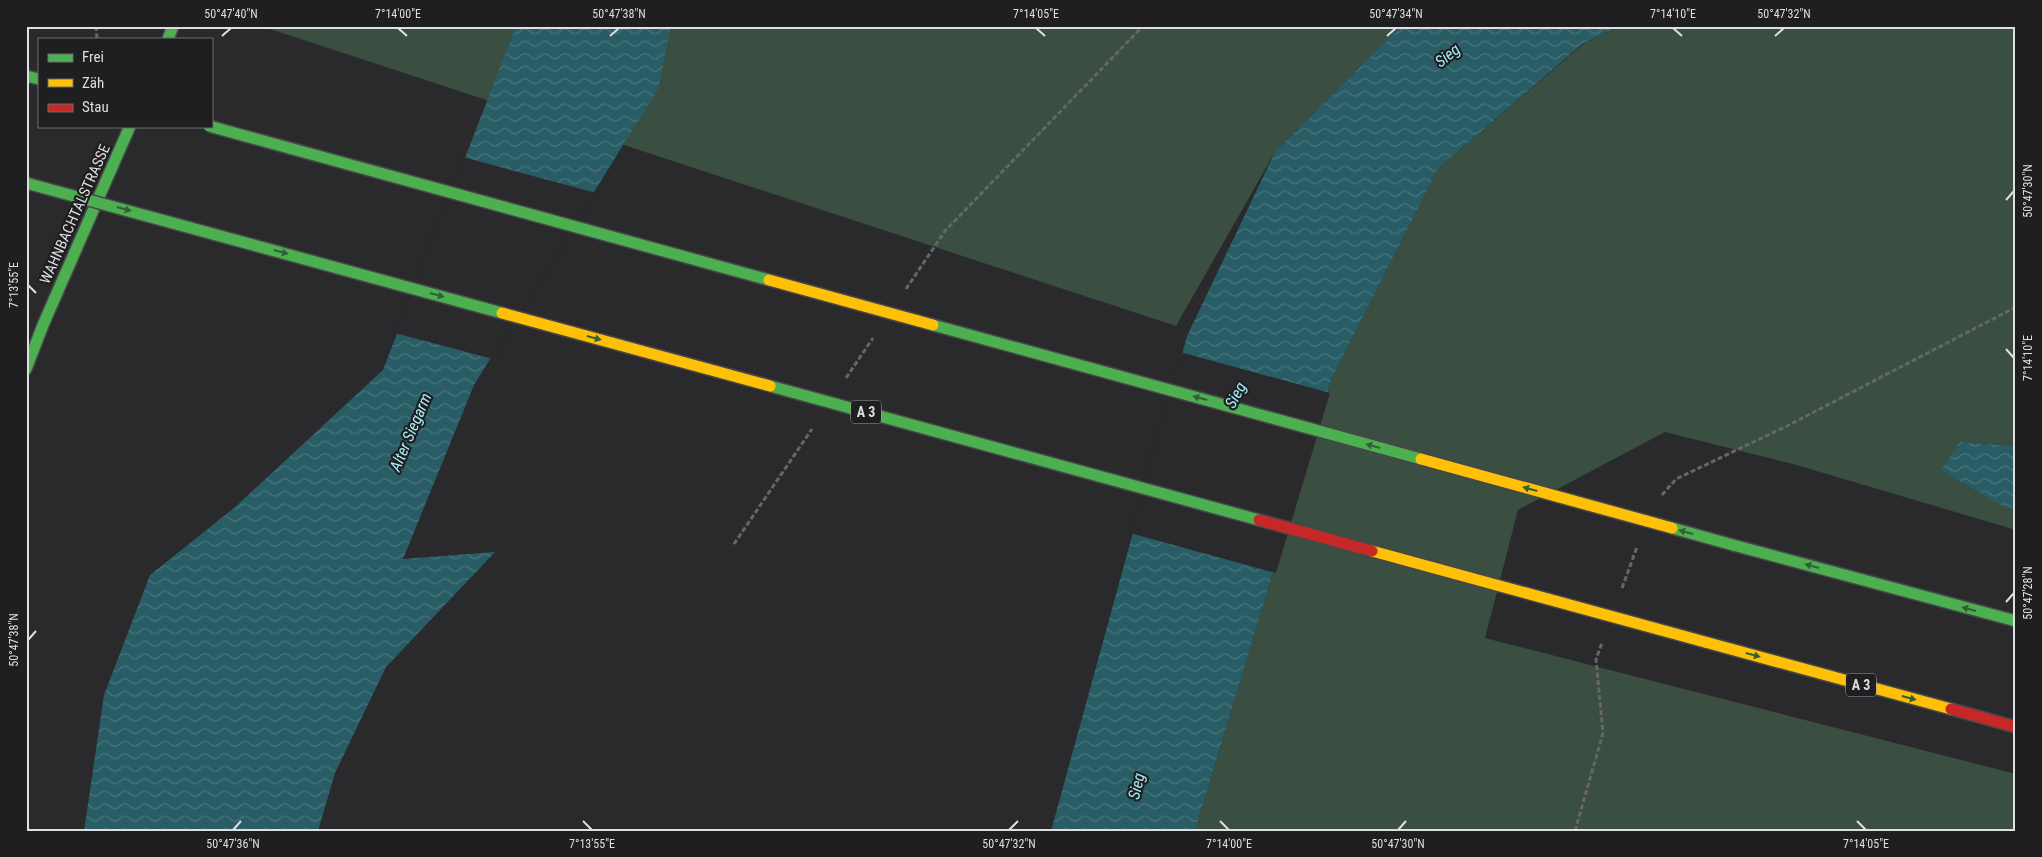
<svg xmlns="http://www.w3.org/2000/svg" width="2042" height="857" font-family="'Roboto Condensed',sans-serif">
<defs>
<pattern id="water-waves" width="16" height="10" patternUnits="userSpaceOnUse" patternTransform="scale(1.25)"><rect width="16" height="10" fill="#295d66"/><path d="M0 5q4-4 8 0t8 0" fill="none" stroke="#48747c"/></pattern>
</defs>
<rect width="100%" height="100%" fill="#2a292b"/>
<g fill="#3a4e41">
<path d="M261 26H1401L1275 152 1176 326Z"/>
<path d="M1619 26H2016V446L1960 442 2006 508 2016 509V530L1793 464 1665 432 1518 510 1485 638 2016 774V831H1195L1332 378 1438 169 1582 45Z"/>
</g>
<g fill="url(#water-waves)">
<path d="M516 26H671L658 89 474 385 403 559 495 552 386 667 335 773 318 831H84L104 695 150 575 234 508 383 370Z"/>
<path d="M1401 26H1619L1581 45 1438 169 1332 378 1195 831H1051L1187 336 1275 152Z"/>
<path d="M1960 442 2016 446V509L2006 508 1941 470Z"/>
</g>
<g fill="#2a292b">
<path d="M463 157 596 193 493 359 395 333Z"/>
<path d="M1180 352 1330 393 1276 573 1130 533Z"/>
</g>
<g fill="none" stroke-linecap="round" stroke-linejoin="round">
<g stroke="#484749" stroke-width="14">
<g id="fast">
<path d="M168 39 173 26"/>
<path d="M26 76 39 79"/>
<path d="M26 369 43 325 130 126"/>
<path d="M1733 545 2016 621"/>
</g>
</g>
<g stroke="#484749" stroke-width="14">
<path id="slow" d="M1705 642 1951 709"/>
</g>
<g stroke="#484749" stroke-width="14">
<path id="jam" d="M1951 709 2016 727"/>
</g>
<g stroke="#666667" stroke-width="3" stroke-dasharray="5 2.5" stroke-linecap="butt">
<path d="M96 26 97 39"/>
<path d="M906 289 945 231 1143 26"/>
<path d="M846 378 873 338"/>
<path d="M1662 495 1676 479 1787 426 2016 307"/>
<path d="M734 544 812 429"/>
<path d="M1622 588 1637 547"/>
<path d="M1575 831 1603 733 1596 659 1602 643"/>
</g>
<use href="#fast" stroke="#4caf50" stroke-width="11"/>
<use href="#slow" stroke="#ffc107" stroke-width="11"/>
<use href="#jam" stroke="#c62828" stroke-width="11"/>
<g stroke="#484749" stroke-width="14" stroke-linecap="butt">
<g id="fast-bridge">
<path d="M209 126 769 280"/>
<path d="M26 183 502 313"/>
<path d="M933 325 1421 459"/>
<path d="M770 386 1259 520"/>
<path d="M1672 528 1733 545"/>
</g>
</g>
<g stroke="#484749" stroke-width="14" stroke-linecap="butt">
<g id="slow-bridge">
<path d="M769 280 933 325"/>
<path d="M502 313 770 386"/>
<path d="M1421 459 1672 528"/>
<path d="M1372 551 1705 642"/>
</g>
</g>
<g stroke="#484749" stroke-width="14" stroke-linecap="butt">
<path id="jam-bridge" d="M1259 520 1372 551"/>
</g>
<use href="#fast-bridge" stroke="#4caf50" stroke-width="11"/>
<use href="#slow-bridge" stroke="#ffc107" stroke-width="11"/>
<use href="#jam-bridge" stroke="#c62828" stroke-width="11"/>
</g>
<defs><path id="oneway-solid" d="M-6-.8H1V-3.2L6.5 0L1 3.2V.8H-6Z" transform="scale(1.25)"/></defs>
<g fill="#336037">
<use href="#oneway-solid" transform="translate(124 209) rotate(15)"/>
<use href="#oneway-solid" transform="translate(281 252) rotate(15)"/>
<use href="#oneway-solid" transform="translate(437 295) rotate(15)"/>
<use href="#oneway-solid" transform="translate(594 338) rotate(15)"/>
<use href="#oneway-solid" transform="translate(1200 398) rotate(-165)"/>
<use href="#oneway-solid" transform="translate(1373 446) rotate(-165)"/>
<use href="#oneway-solid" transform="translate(1530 489) rotate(-165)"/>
<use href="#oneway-solid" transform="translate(1686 532) rotate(-165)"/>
<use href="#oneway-solid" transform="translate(1812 566) rotate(-165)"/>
<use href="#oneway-solid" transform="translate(1969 609) rotate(-165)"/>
<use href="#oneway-solid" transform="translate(1753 655) rotate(15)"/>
<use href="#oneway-solid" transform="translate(1909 698) rotate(15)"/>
</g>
<path fill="none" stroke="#dfdfe1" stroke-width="2" d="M398 28 407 36M1036 28 1045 36M1673 28 1682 36M222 36 231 28M610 36 619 28M1387 36 1396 28M1775 36 1784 28M2006 200 2014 191M28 285 36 293M2006 349 2014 358M2006 602 2014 593M28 640 36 631M583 821 592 830M1220 821 1229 830M1857 821 1866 830M233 830 241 821M1009 830 1018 821M1398 830 1406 821"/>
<g text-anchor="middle" stroke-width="4.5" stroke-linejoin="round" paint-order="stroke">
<g fill="#1f1f22" stroke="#a5a5a8" stroke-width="1">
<rect x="851" y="400.5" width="30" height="23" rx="4"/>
<rect x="1846" y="673.5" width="30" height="23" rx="4"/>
</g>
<g font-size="14" font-weight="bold" fill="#dfdfe1">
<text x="866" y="417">A 3</text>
<text x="1861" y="690">A 3</text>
</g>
<g font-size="15" fill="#dfdfe1" stroke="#1f1f22">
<text transform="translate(75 214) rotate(-66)" y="5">WAHNBACHTALSTRASSE</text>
</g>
<g font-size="16" font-style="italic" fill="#a5ecf9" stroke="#1f1f22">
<text transform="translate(1447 55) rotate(-39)" y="6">Sieg</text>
<text transform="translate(1235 395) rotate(-62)" y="6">Sieg</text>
<text transform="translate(410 432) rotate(-67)" y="6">Alter Siegarm</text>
<text transform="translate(1136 786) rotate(-77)" y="6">Sieg</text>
</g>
</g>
<rect width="2042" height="857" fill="none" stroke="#1f1f22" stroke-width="55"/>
<rect x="38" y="38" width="175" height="90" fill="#1f1f22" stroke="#6c6c6e"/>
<rect x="48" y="54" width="25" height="8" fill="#4caf50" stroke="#6c6c6e"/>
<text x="82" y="62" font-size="15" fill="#dfdfe1">Frei</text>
<rect x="48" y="79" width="25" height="8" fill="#ffc107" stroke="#6c6c6e"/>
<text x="82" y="88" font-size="15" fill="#dfdfe1">Zäh</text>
<rect x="48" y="104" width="25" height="8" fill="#c62828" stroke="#6c6c6e"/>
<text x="82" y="112" font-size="15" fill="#dfdfe1">Stau</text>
<rect x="28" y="28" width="1986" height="802" fill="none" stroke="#dfdfe1" stroke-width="2"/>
<g font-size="12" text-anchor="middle" fill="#dfdfe1">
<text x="231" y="18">50°47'40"N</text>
<text x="398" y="18">7°14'00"E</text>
<text x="619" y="18">50°47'38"N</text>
<text x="1036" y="18">7°14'05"E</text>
<text x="1396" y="18">50°47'34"N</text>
<text x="1673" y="18">7°14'10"E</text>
<text x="1784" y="18">50°47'32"N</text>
<text transform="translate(2028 191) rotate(-90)" y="4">50°47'30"N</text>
<text transform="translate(14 285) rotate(-90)" y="4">7°13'55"E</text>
<text transform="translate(2028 358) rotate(-90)" y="4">7°14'10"E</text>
<text transform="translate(2028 593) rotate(-90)" y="4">50°47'28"N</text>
<text transform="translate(14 640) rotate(-90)" y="4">50°47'38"N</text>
<text x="233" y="848">50°47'36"N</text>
<text x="592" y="848">7°13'55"E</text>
<text x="1009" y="848">50°47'32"N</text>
<text x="1229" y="848">7°14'00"E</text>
<text x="1398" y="848">50°47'30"N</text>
<text x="1866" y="848">7°14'05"E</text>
</g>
</svg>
